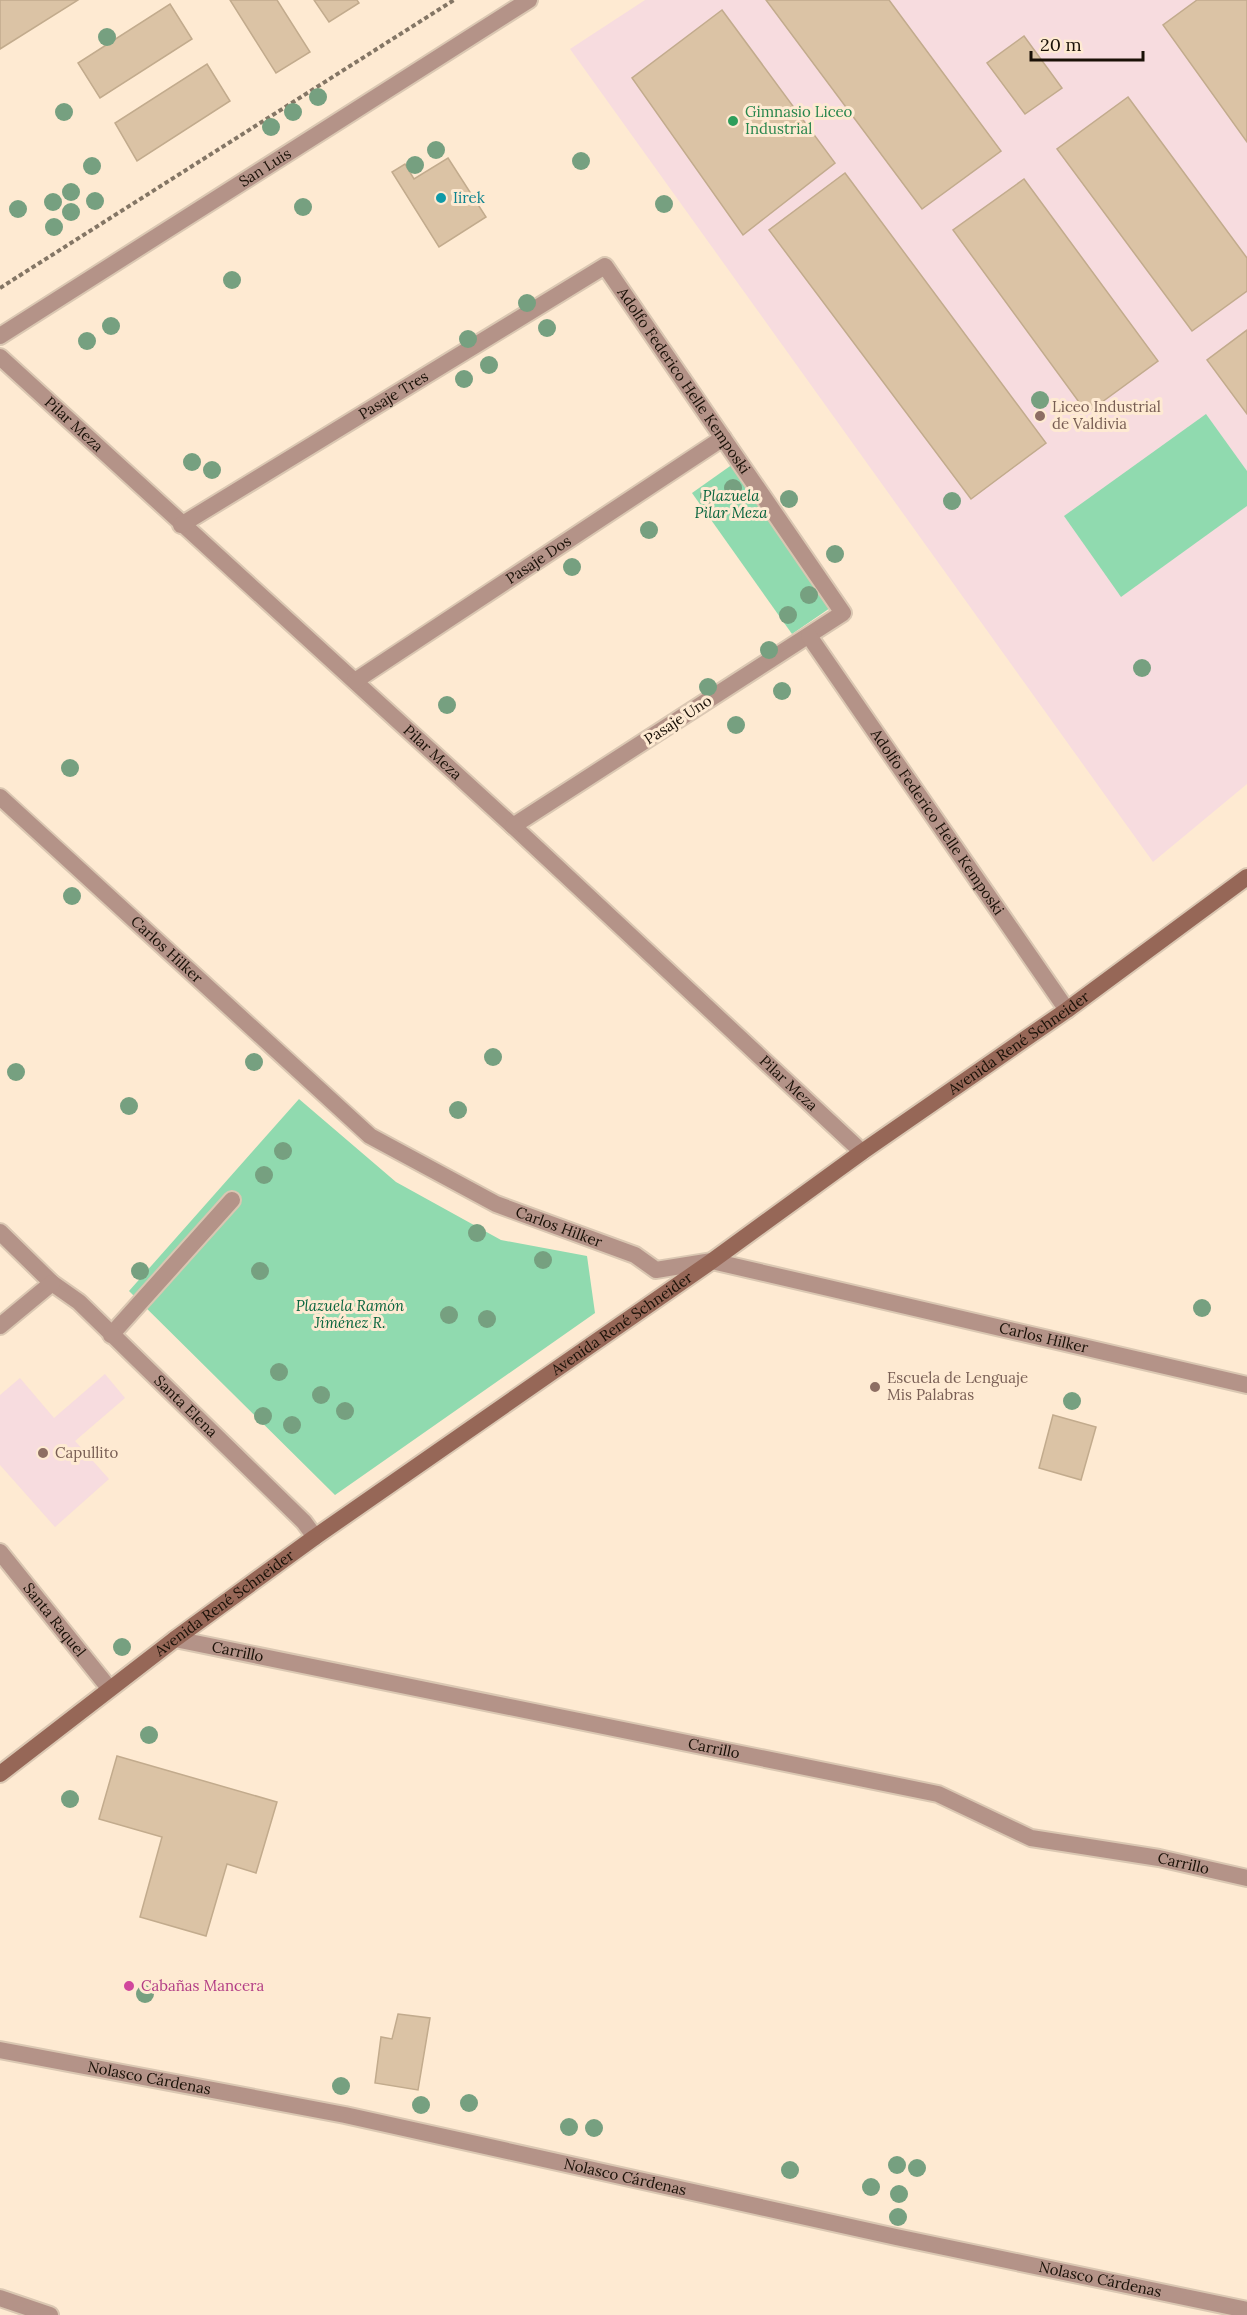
<svg xmlns="http://www.w3.org/2000/svg" width="1247" height="2315" font-family="Lora,serif">
<rect width="100%" height="100%" fill="#feead2"/>
<g fill="#f7dcdf">
<path d="M645 0H1247V784L1153 862 570 49Z"/>
<path d="M105 1374 125 1398 75 1441 109 1479 55 1527 0 1465V1395L20 1378 54 1418Z"/>
</g>
<g fill="#90daaf">
<path d="M1206 414 1247 471V506L1121 597 1064 516Z"/>
<path d="M733 464 833 606 792 634 692 493Z"/>
<path d="M299 1099 396 1182 501 1240 587 1256 595 1313 335 1495 129 1291Z"/>
</g>
<g fill="#dbc3a5" stroke="#c2ab8d" stroke-width="1.5">
<path d="M0 0H78L0 49Z"/>
<path d="M230 0H277L310 52 276 73Z"/>
<path d="M314 0H357L359 3 329 22Z"/>
<path d="M766 0H889L1001 151 922 209Z"/>
<path d="M1197 0H1247V142L1163 25Z"/>
<path d="M170 4 192 39 100 98 78 63Z"/>
<path d="M722 10 835 163 743 235 632 78Z"/>
<path d="M1024 36 1062 88 1025 114 987 63Z"/>
<path d="M207 64 230 101 137 161 115 123Z"/>
<path d="M1128 97 1247 258V291L1192 331 1057 149Z"/>
<path d="M448 158 486 217 439 247 392 172 405 164 414 179Z"/>
<path d="M845 173 1046 443 971 499 769 230Z"/>
<path d="M1024 179 1158 361 1087 413 953 230Z"/>
<path d="M1247 330V414L1207 360Z"/>
<path d="M1053 1415 1096 1427 1081 1480 1039 1468Z"/>
<path d="M117 1756 277 1802 256 1873 227 1864 206 1936 140 1917 162 1837 99 1819Z"/>
<path d="M398 2014 430 2018 418 2090 375 2083 381 2037 392 2039Z"/>
</g>
<g fill="none" stroke-linecap="round" stroke-linejoin="round">
<g stroke="#dac7b2" stroke-width="20">
<path id="service" d="M111 1335 232 1200"/>
</g>
<g stroke="#dac7b2" stroke-width="20">
<g id="minor">
<path id="s1" d="M0 357 513 826 862 1152"/>
<path id="s2" d="M181 525 605 266 843 613 513 826"/>
<path id="s3" d="M809 636 1067 1010"/>
<path id="s4" d="M355 681 723 438"/>
<path id="s5" d="M0 1232 52 1283 79 1302 304 1522 315 1537"/>
<path d="M0 1326 52 1283"/>
<path id="s6" d="M0 1552 109 1688"/>
<path id="s7" d="M175 1639 938 1794 1031 1838 1159 1858 1247 1878"/>
<path id="s8" d="M0 2050 345 2115 896 2237 1247 2310"/>
<path d="M0 2298 50 2315"/>
</g>
</g>
<g stroke="#dac7b2" stroke-width="20">
<g id="tertiary">
<path id="s9" d="M0 336 529 0"/>
<path id="s10" d="M0 797 370 1136 496 1204 635 1255 656 1270 712 1261 1247 1385"/>
</g>
</g>
<g stroke="#dac7b2" stroke-width="20">
<g id="secondary">
<path id="s11" d="M0 1774 175 1639 315 1537 712 1261 862 1152 1067 1010 1247 877"/>
</g>
</g>
<path stroke="#847665" stroke-width="4" stroke-dasharray="4.5 3" stroke-linecap="butt" d="M0 288 454 0"/>
<use href="#service" stroke="#b49388" stroke-width="16"/>
<use href="#minor" stroke="#b49388" stroke-width="16"/>
<use href="#tertiary" stroke="#b49388" stroke-width="16"/>
<use href="#secondary" stroke="#966757" stroke-width="16"/>
</g>
<g fill="#76a080">
<circle cx="107" cy="37" r="9"/>
<circle cx="318" cy="97" r="9"/>
<circle cx="64" cy="112" r="9"/>
<circle cx="293" cy="112" r="9"/>
<circle cx="271" cy="127" r="9"/>
<circle cx="436" cy="150" r="9"/>
<circle cx="581" cy="161" r="9"/>
<circle cx="415" cy="165" r="9"/>
<circle cx="92" cy="166" r="9"/>
<circle cx="71" cy="192" r="9"/>
<circle cx="95" cy="201" r="9"/>
<circle cx="53" cy="202" r="9"/>
<circle cx="664" cy="204" r="9"/>
<circle cx="303" cy="207" r="9"/>
<circle cx="18" cy="209" r="9"/>
<circle cx="71" cy="212" r="9"/>
<circle cx="54" cy="227" r="9"/>
<circle cx="232" cy="280" r="9"/>
<circle cx="527" cy="303" r="9"/>
<circle cx="111" cy="326" r="9"/>
<circle cx="547" cy="328" r="9"/>
<circle cx="468" cy="339" r="9"/>
<circle cx="87" cy="341" r="9"/>
<circle cx="489" cy="365" r="9"/>
<circle cx="464" cy="379" r="9"/>
<circle cx="1040" cy="400" r="9"/>
<circle cx="192" cy="462" r="9"/>
<circle cx="212" cy="470" r="9"/>
<circle cx="733" cy="488" r="9"/>
<circle cx="709" cy="496" r="9"/>
<circle cx="789" cy="499" r="9"/>
<circle cx="952" cy="501" r="9"/>
<circle cx="649" cy="530" r="9"/>
<circle cx="835" cy="554" r="9"/>
<circle cx="572" cy="567" r="9"/>
<circle cx="809" cy="595" r="9"/>
<circle cx="788" cy="615" r="9"/>
<circle cx="769" cy="650" r="9"/>
<circle cx="1142" cy="668" r="9"/>
<circle cx="708" cy="687" r="9"/>
<circle cx="782" cy="691" r="9"/>
<circle cx="447" cy="705" r="9"/>
<circle cx="736" cy="725" r="9"/>
<circle cx="70" cy="768" r="9"/>
<circle cx="72" cy="896" r="9"/>
<circle cx="493" cy="1057" r="9"/>
<circle cx="254" cy="1062" r="9"/>
<circle cx="16" cy="1072" r="9"/>
<circle cx="129" cy="1106" r="9"/>
<circle cx="458" cy="1110" r="9"/>
<circle cx="283" cy="1151" r="9"/>
<circle cx="264" cy="1175" r="9"/>
<circle cx="477" cy="1233" r="9"/>
<circle cx="543" cy="1260" r="9"/>
<circle cx="140" cy="1271" r="9"/>
<circle cx="260" cy="1271" r="9"/>
<circle cx="1202" cy="1308" r="9"/>
<circle cx="449" cy="1315" r="9"/>
<circle cx="487" cy="1319" r="9"/>
<circle cx="279" cy="1372" r="9"/>
<circle cx="321" cy="1395" r="9"/>
<circle cx="1072" cy="1401" r="9"/>
<circle cx="345" cy="1411" r="9"/>
<circle cx="263" cy="1416" r="9"/>
<circle cx="292" cy="1425" r="9"/>
<circle cx="122" cy="1647" r="9"/>
<circle cx="149" cy="1735" r="9"/>
<circle cx="70" cy="1799" r="9"/>
<circle cx="145" cy="1994" r="9"/>
<circle cx="341" cy="2086" r="9"/>
<circle cx="469" cy="2103" r="9"/>
<circle cx="421" cy="2105" r="9"/>
<circle cx="569" cy="2127" r="9"/>
<circle cx="594" cy="2128" r="9"/>
<circle cx="897" cy="2165" r="9"/>
<circle cx="917" cy="2168" r="9"/>
<circle cx="790" cy="2170" r="9"/>
<circle cx="871" cy="2187" r="9"/>
<circle cx="899" cy="2194" r="9"/>
<circle cx="898" cy="2217" r="9"/>
</g>
<circle fill="#2e9e5b" stroke="#feead2" stroke-width="2" cx="733" cy="121" r="6"/>
<circle fill="#0f9aa8" stroke="#feead2" stroke-width="2" cx="441" cy="198" r="6"/>
<g fill="#8d6e63" stroke="#feead2" stroke-width="2">
<circle cx="1040" cy="416" r="6"/>
<circle cx="875" cy="1387" r="6"/>
<circle cx="43" cy="1453" r="6"/>
</g>
<circle fill="#d1479c" stroke="#feead2" stroke-width="2" cx="129" cy="1986" r="6"/>
<g text-anchor="middle" stroke-width="6" stroke-linejoin="round" paint-order="stroke">
<g font-size="15" fill="#27864d" stroke="#feead2" text-anchor="start">
<text x="745" y="117">Gimnasio Liceo<tspan x="745" dy="17">Industrial</tspan></text>
</g>
<g font-size="15" fill="#1a1107" stroke="#feead2">
<text dy="5" stroke="none"><textPath href="#s9" startOffset="314">San Luis</textPath></text>
<text dy="5" stroke="none"><textPath href="#s2" startOffset="636">Adolfo Federico Helle Kemposki</textPath></text>
<text dy="5" stroke="none"><textPath href="#s2" startOffset="249">Pasaje Tres</textPath></text>
<text dy="5" stroke="none"><textPath href="#s1" startOffset="100">Pilar Meza</textPath></text>
<text dy="5" stroke="none"><textPath href="#s4" startOffset="220">Pasaje Dos</textPath></text>
<text transform="translate(678 720) rotate(-33)" y="5">Pasaje Uno</text>
<text dy="5" stroke="none"><textPath href="#s1" startOffset="586">Pilar Meza</textPath></text>
<text dy="5" stroke="none"><textPath href="#s3" startOffset="226">Adolfo Federico Helle Kemposki</textPath></text>
<text dy="5" stroke="none"><textPath href="#s10" startOffset="226">Carlos Hilker</textPath></text>
<text dy="5" stroke="none"><textPath href="#s11" startOffset="1254">Avenida René Schneider</textPath></text>
<text dy="5" stroke="none"><textPath href="#s1" startOffset="1072">Pilar Meza</textPath></text>
<text dy="5" stroke="none"><textPath href="#s10" startOffset="712">Carlos Hilker</textPath></text>
<text dy="5" stroke="none"><textPath href="#s11" startOffset="768">Avenida René Schneider</textPath></text>
<text dy="5" stroke="none"><textPath href="#s10" startOffset="1216">Carlos Hilker</textPath></text>
<text dy="5" stroke="none"><textPath href="#s5" startOffset="255">Santa Elena</textPath></text>
<text dy="5" stroke="none"><textPath href="#s11" startOffset="282">Avenida René Schneider</textPath></text>
<text dy="5" stroke="none"><textPath href="#s6" startOffset="87">Santa Raquel</textPath></text>
<text dy="5" stroke="none"><textPath href="#s7" startOffset="64">Carrillo</textPath></text>
<text dy="5" stroke="none"><textPath href="#s7" startOffset="550">Carrillo</textPath></text>
<text dy="5" stroke="none"><textPath href="#s7" startOffset="1036">Carrillo</textPath></text>
<text dy="5" stroke="none"><textPath href="#s8" startOffset="152">Nolasco Cárdenas</textPath></text>
<text dy="5" stroke="none"><textPath href="#s8" startOffset="638">Nolasco Cárdenas</textPath></text>
<text dy="5" stroke="none"><textPath href="#s8" startOffset="1124">Nolasco Cárdenas</textPath></text>
</g>
<g font-size="15" fill="#0d838f" stroke="#feead2" text-anchor="start">
<text x="453" y="203">Iirek</text>
</g>
<g font-size="15" fill="#785e54" stroke="#feead2" text-anchor="start">
<text x="1052" y="412">Liceo Industrial<tspan x="1052" dy="17">de Valdivia</tspan></text>
<text x="887" y="1383">Escuela de Lenguaje<tspan x="887" dy="17">Mis Palabras</tspan></text>
<text x="55" y="1458">Capullito</text>
</g>
<g font-size="15" font-style="italic" fill="#07643d" stroke="#feead2">
<text x="731" y="501">Plazuela<tspan x="731" dy="17">Pilar Meza</tspan></text>
<text x="350" y="1311">Plazuela Ramón<tspan x="350" dy="17">Jiménez R.</tspan></text>
</g>
<g font-size="15" fill="#b23c85" stroke="#feead2" text-anchor="start">
<text x="141" y="1991">Cabañas Mancera</text>
</g>
</g>
<path d="M1031 51v9h112v-9" fill="none" stroke="#1a1107" stroke-width="3"/>
<text x="1040" y="51" font-size="18" fill="#1a1107" stroke="#feead2" stroke-width="4.5" paint-order="stroke">20 m</text>
</svg>
